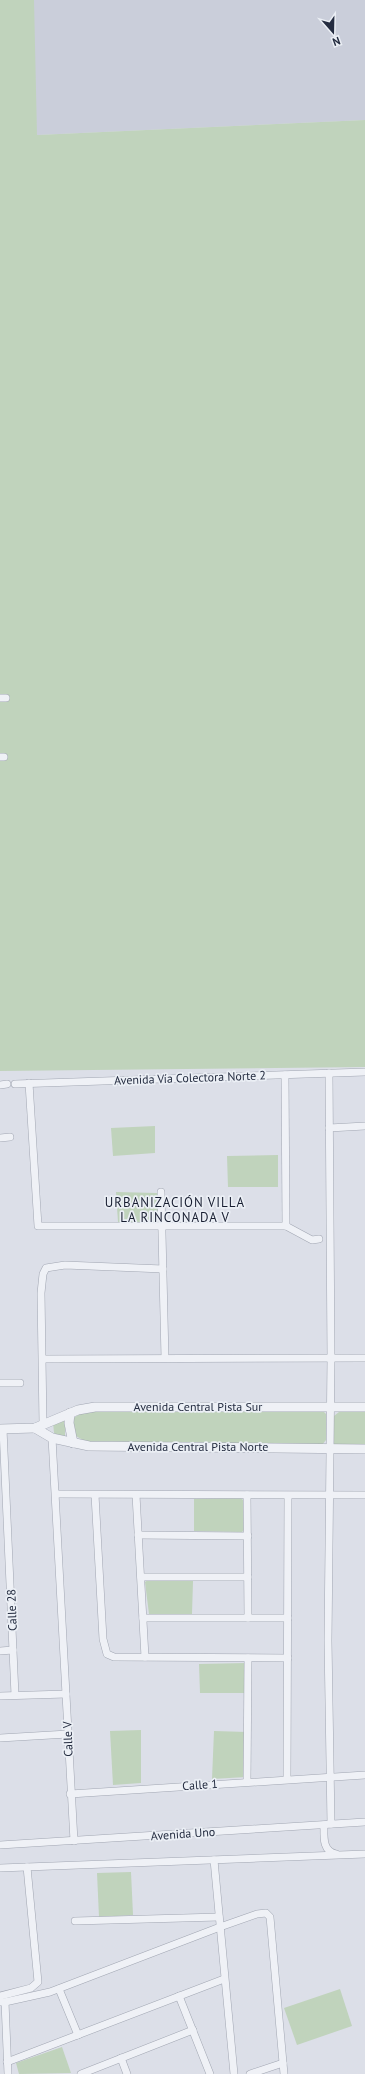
<svg xmlns="http://www.w3.org/2000/svg" width="365" height="2074" font-family="'PT Sans',sans-serif">
<rect width="100%" height="100%" fill="#dcdfe8"/>
<path fill="#caceda" d="M0 0H365V120L37 135Z"/>
<g fill="#c0d3bc">
<path d="M0 0H34L37 135 365 120V1067L0 1071Z"/>
<path d="M155 1126V1153L113 1156 111 1128Z"/>
<path d="M278 1155V1187H228L227 1156Z"/>
<path d="M116 1192 157 1193 158 1223 118 1222Z"/>
<path d="M85 1411H323L326 1414V1440L322 1445 90 1444 74 1435 71 1423 75 1417Z"/>
<path d="M339 1412H365V1446H338L333 1444 334 1416Z"/>
<path d="M65 1419V1438L54 1433 53 1422Z"/>
<path d="M241 1498 244 1501V1530L242 1532 194 1531V1499Z"/>
<path d="M148 1580 193 1581 192 1614H149L145 1582Z"/>
<path d="M246 1663 245 1693H200L199 1664Z"/>
<path d="M141 1730V1783L113 1785 110 1731Z"/>
<path d="M214 1731 247 1732 246 1777 212 1779Z"/>
<path d="M131 1872 133 1915 99 1917 97 1873Z"/>
<path d="M340 1989 352 2026 297 2045 284 2008Z"/>
<path d="M62 2047 71 2073 19 2074 16 2063Z"/>
</g>
<g fill="none" stroke-linecap="round" stroke-linejoin="round">
<g stroke="#a1a6b2" stroke-width="8">
<g id="minor">
<path d="M0 698H6"/>
<path d="M0 757H4"/>
<path d="M329 1073 331 1358 328 1641 331 1824"/>
<path d="M285 1075 286 1226"/>
<path d="M29 1083 38 1226H286L312 1240 319 1239"/>
<path d="M15 1084 365 1072"/>
<path d="M0 1085 7 1084"/>
<path d="M329 1128 365 1126"/>
<path d="M0 1138 10 1137"/>
<path d="M161 1192 165 1358"/>
<path d="M43 1359 365 1358"/>
<path d="M0 1383H20"/>
<path d="M43 1424 41 1293 43 1274 46 1268 65 1265 163 1269"/>
<path d="M3 1429 15 1695"/>
<path d="M52 1438 74 1841"/>
<path d="M56 1494 365 1495"/>
<path d="M95 1495 103 1639 107 1654 114 1657 288 1658"/>
<path d="M136 1495 145 1657"/>
<path d="M247 1495 248 1618"/>
<path d="M138 1535 248 1536"/>
<path d="M141 1577H248"/>
<path d="M143 1618H288"/>
<path d="M0 1651 13 1650"/>
<path d="M0 1696 66 1694"/>
<path d="M0 1738 68 1734"/>
<path d="M287 1779 288 1496"/>
<path d="M247 1782 248 1658"/>
<path d="M70 1794 365 1775"/>
<path d="M324 1825C324 1836 322 1851 336 1854"/>
<path d="M0 1845 365 1822"/>
<path d="M214 1860 234 2074"/>
<path d="M0 1868 365 1854"/>
<path d="M75 1921 219 1917"/>
<path d="M59 1989 78 2035"/>
<path d="M0 1996 31 1988 38 1982 27 1867"/>
<path d="M179 1996 210 2074"/>
<path d="M0 2002H5L8 2074"/>
<path d="M5 2002 50 1992 220 1927 257 1914 266 1913 270 1917 284 2074"/>
<path d="M121 2058 127 2074"/>
<path d="M7 2062 224 1979"/>
<path d="M81 2074 193 2030"/>
<path d="M250 2074 283 2063"/>
</g>
</g>
<g stroke="#a1a6b2" stroke-width="10">
<g id="tertiary">
<path d="M70 1413 69 1423 73 1443"/>
<path d="M35 1428 52 1438 89 1446 365 1449"/>
<path d="M0 1429 35 1428 78 1410 95 1407H365"/>
</g>
</g>
<use href="#minor" stroke="#eff1f6" stroke-width="7"/>
<use href="#tertiary" stroke="#eff1f6" stroke-width="9"/>
</g>
<g text-anchor="middle" stroke-width="3.5" stroke-linejoin="round" paint-order="stroke">
<g font-size="12" fill="#242c40" stroke="#ebeff5">
<text transform="translate(190 1078) rotate(-2)" y="4">Avenida Vía Colectora Norte 2</text>
<text x="198" y="1411">Avenida Central Pista Sur</text>
<text x="198" y="1451">Avenida Central Pista Norte</text>
<text transform="translate(12 1610) rotate(-92)" y="4">Calle 28</text>
<text transform="translate(68 1739) rotate(-92)" y="4">Calle V</text>
<text transform="translate(200 1785) rotate(-4)" y="4">Calle 1</text>
<text transform="translate(183 1834) rotate(-4)" y="4">Avenida Uno</text>
</g>
<g font-size="13" letter-spacing="1" fill="#171d30" stroke="#ebeff5">
<text x="175" y="1207">URBANIZACIÓN VILLA<tspan x="175" dy="15">LA RINCONADA V</tspan></text>
</g>
</g>
<g transform="translate(333 32) rotate(160)" stroke="#ebeff5" stroke-width="3" paint-order="stroke">
<path d="M0-3L7 15L0 10L-7 15Z" fill="#242c40"/>
<text y="-6" font-size="11" font-weight="bold" text-anchor="middle" fill="#242c40">N</text>
</g>
</svg>
